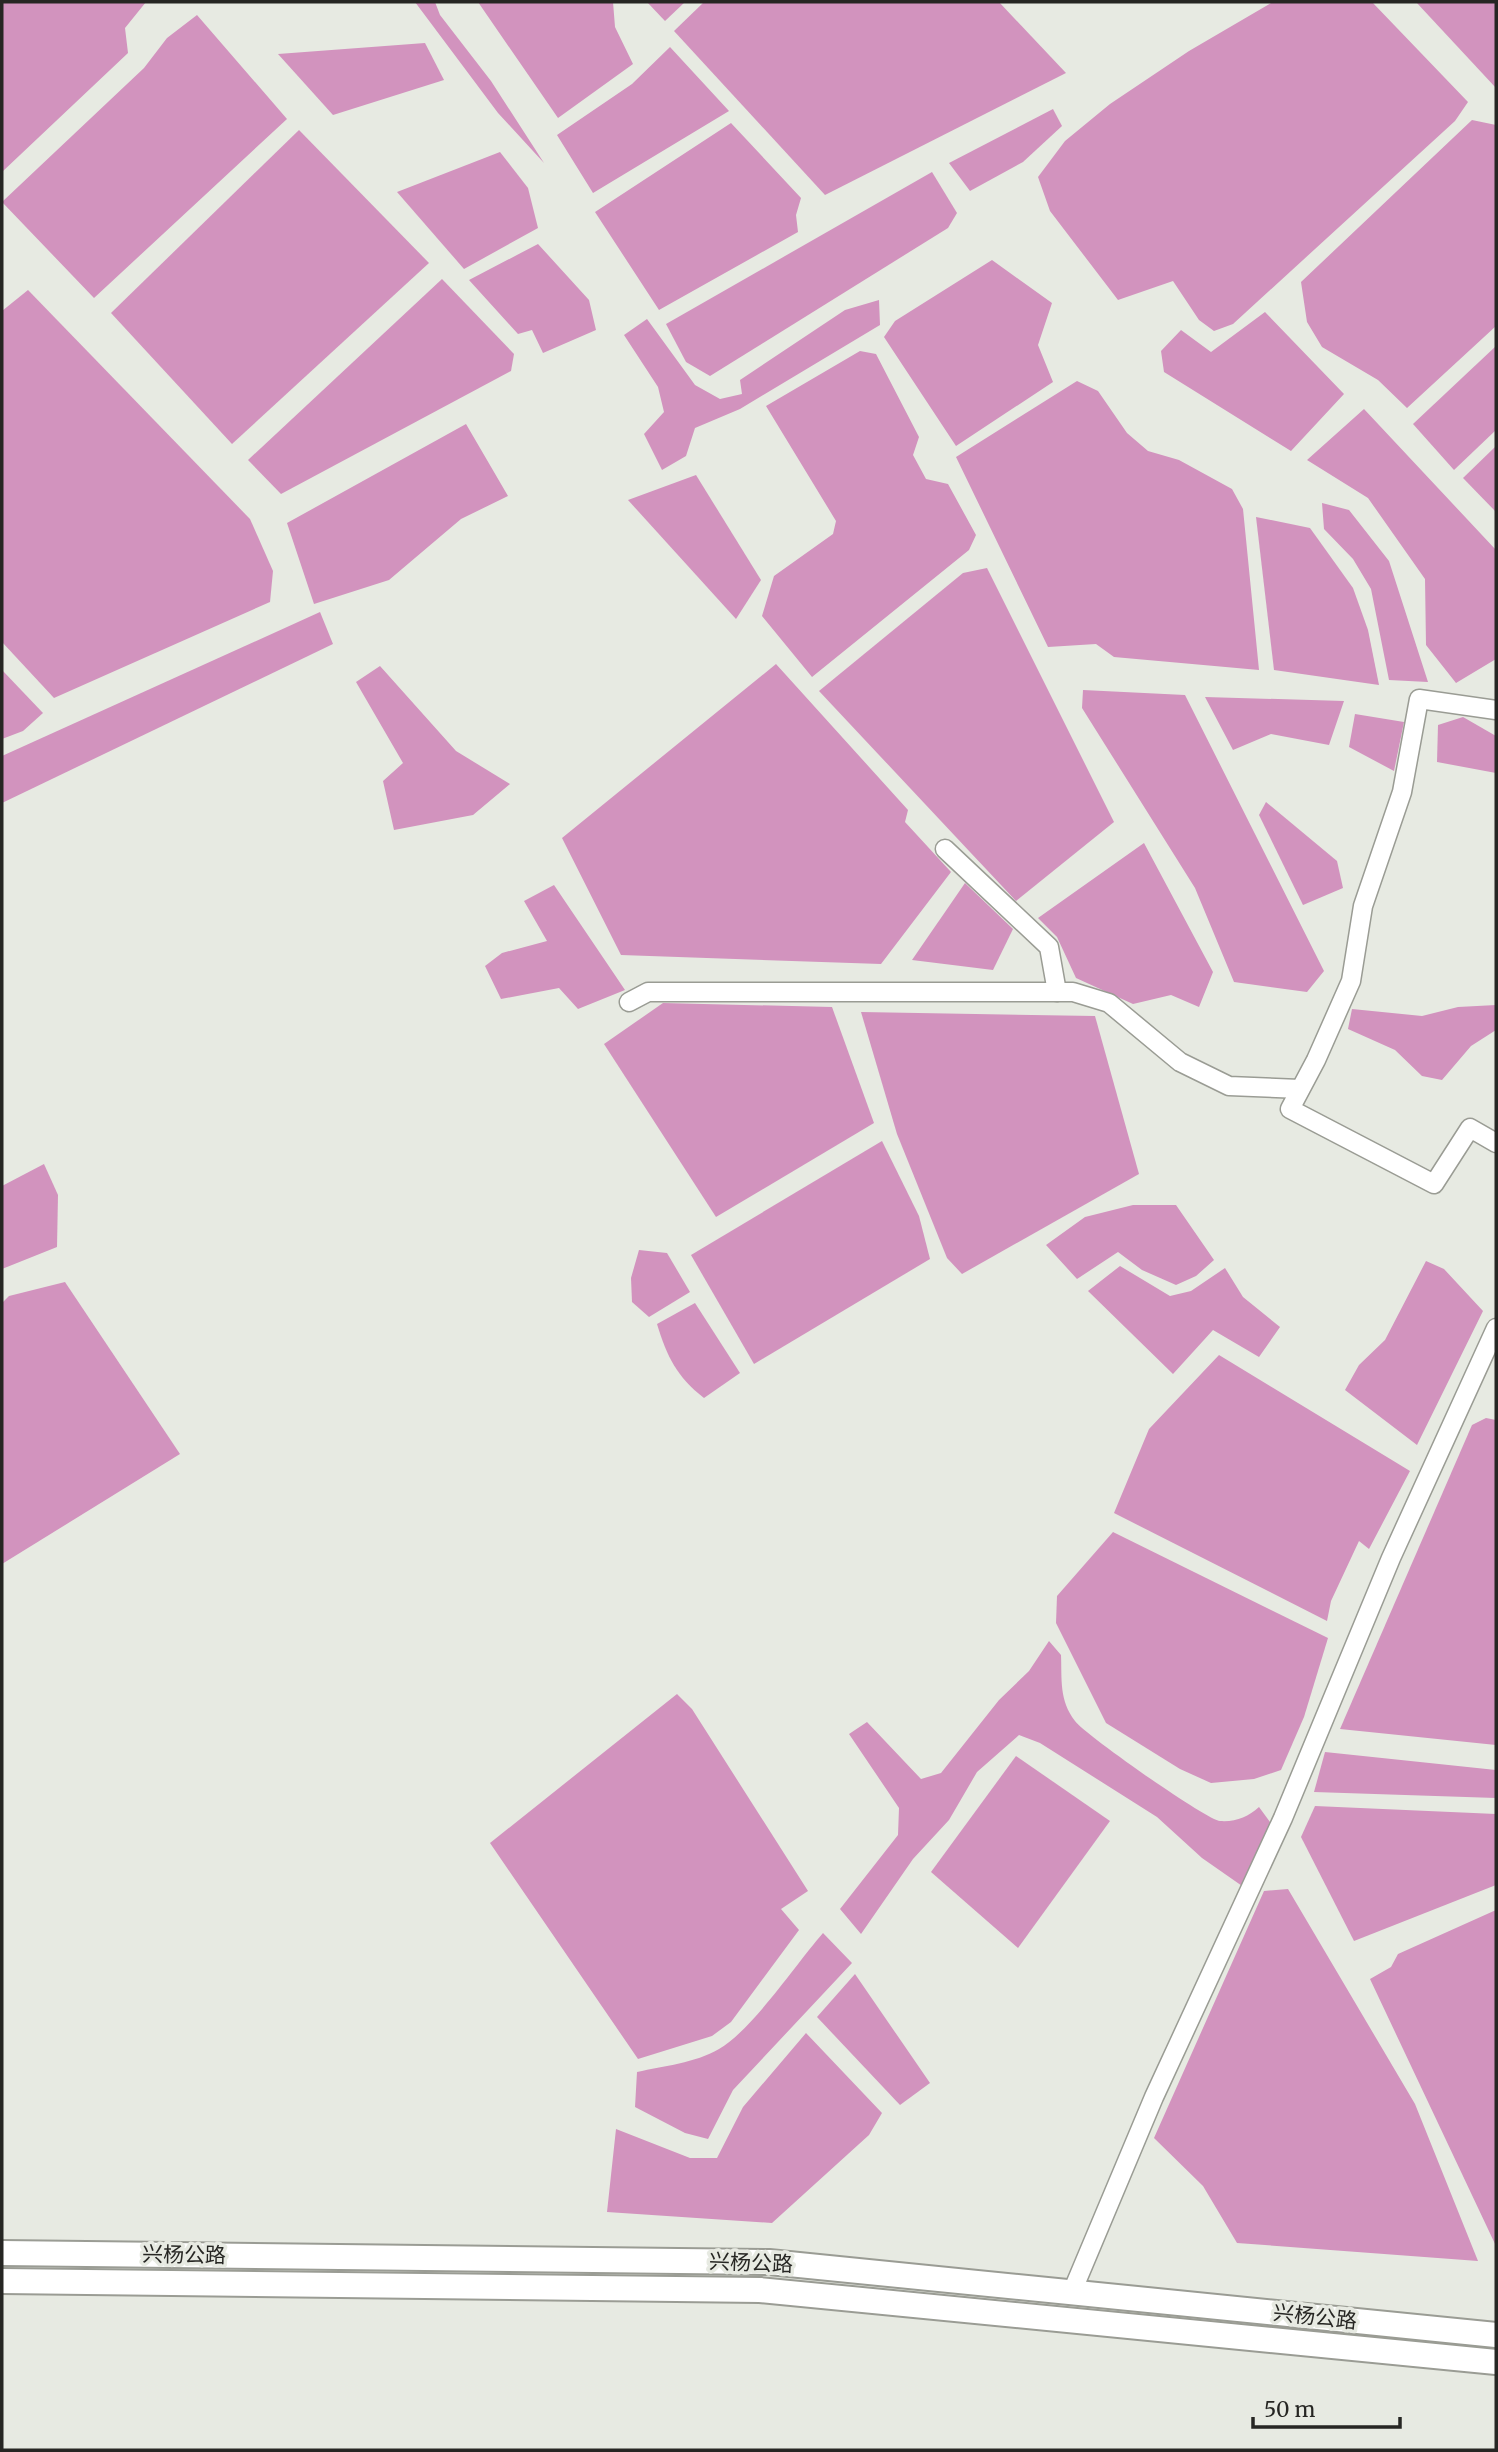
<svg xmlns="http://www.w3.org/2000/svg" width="1498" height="2452" font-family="Merriweather,'Noto Sans SC',serif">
<rect width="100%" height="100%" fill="#e7eae2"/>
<g fill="#d293be">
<path d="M2 2H146L125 28 128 53 2 172Z"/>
<path d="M415 2H435L440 15 491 81 544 163 498 113Z"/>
<path d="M478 2H613L615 27 633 64 558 118Z"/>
<path d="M647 2H685L665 21Z"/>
<path d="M704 2H999L1066 73 825 195 674 31Z"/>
<path d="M1273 2H1372L1468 102 1455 121 1233 324 1214 331 1199 320 1173 281 1118 300 1050 211 1038 177 1065 141 1110 104 1189 51Z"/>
<path d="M1416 2H1496V88Z"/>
<path d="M197 15 287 119 94 298 2 202 144 68 167 38Z"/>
<path d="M425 43 444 80 333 115 278 54Z"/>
<path d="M670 47 729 111 593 193 557 135 632 84Z"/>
<path d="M1053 109 1062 126 1023 162 970 191 949 163Z"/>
<path d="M1472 120 1496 125V326L1407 408 1378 380 1322 347 1307 322 1301 282Z"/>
<path d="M731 123 801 198 796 215 798 232 659 310 595 212Z"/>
<path d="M299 130 429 263 232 444 111 313Z"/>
<path d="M500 152 528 188 538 228 464 269 397 192Z"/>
<path d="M932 172 957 213 948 228 710 376 686 362 666 324Z"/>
<path d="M538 244 589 300 596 330 543 353 532 330 518 334 469 280Z"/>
<path d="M992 260 1052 303 1038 345 1053 382 956 446 884 337 895 321Z"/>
<path d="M442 279 514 354 511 371 281 494 248 460Z"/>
<path d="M28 290 250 519 273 571 270 602 54 698 2 642V311Z"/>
<path d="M879 300 880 325 740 409 695 428 686 456 662 470 644 434 664 412 658 387 624 335 647 319 695 385 720 399 742 394 740 380 845 310Z"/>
<path d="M1265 312 1344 394 1291 451 1164 372 1161 351 1181 330 1211 352Z"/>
<path d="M1496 346V430L1454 470 1413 424Z"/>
<path d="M860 351 876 354 919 437 913 455 926 479 948 484 976 535 969 550 812 677 762 616 774 576 833 534 836 521 766 406Z"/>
<path d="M1077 381 1098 391 1127 433 1148 451 1179 460 1232 489 1243 509 1259 670 1114 657 1096 644 1048 647 956 457Z"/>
<path d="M1364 409 1496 550V659L1456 683 1426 645 1425 579 1368 498 1307 460Z"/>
<path d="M466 424 508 496 461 519 389 580 314 604 287 523Z"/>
<path d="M1496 446V512L1463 478Z"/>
<path d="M696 475 761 580 736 619 628 500Z"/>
<path d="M1322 503 1349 510 1389 561 1428 682 1389 680 1371 589 1353 559 1324 529Z"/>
<path d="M1256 517 1310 528 1353 588 1368 630 1379 685 1274 670Z"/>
<path d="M987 568 1114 822 1016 901 819 691 963 573Z"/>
<path d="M320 612 333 644 2 803V756Z"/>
<path d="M776 664 908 810 905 822 951 872 881 964 621 955 562 838Z"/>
<path d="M380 666 456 751 510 784 473 815 394 830 383 781 403 763 356 682Z"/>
<path d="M2 670 43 713 23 731 2 739Z"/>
<path d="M1083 690 1185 695 1324 971 1307 992 1234 982 1195 888 1082 708Z"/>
<path d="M1205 697 1344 701 1329 745 1271 734 1233 750Z"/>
<path d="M1355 714 1404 722 1394 771 1349 747Z"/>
<path d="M1463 717 1496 736V773L1437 762 1438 725Z"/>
<path d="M1266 802 1337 861 1343 888 1303 905 1259 815Z"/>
<path d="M1144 843 1213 972 1199 1007 1171 995 1133 1004 1076 978 1057 937 1038 918Z"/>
<path d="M965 883 1013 929 993 970 912 960Z"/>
<path d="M554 885 625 990 578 1009 559 988 501 999 485 966 502 953 547 941 524 901Z"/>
<path d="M663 1003 832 1007 874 1123 716 1217 604 1044Z"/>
<path d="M1496 1005V1030L1471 1046 1442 1080 1422 1076 1395 1050 1348 1029 1352 1009 1422 1016 1458 1007Z"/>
<path d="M861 1012 1095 1016 1139 1174 962 1274 947 1258 897 1134Z"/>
<path d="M882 1141 919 1216 930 1259 754 1364 691 1255Z"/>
<path d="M44 1164 58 1195 57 1247 2 1269V1186Z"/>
<path d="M1133 1205H1176L1214 1260 1196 1276 1176 1285 1142 1270 1118 1252 1077 1279 1046 1245 1085 1217Z"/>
<path d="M639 1250 667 1253 690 1292 649 1317 632 1302 631 1278Z"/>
<path d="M1426 1261 1444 1269 1483 1311 1417 1445 1345 1390 1359 1365 1385 1340Z"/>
<path d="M1120 1266 1170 1296 1191 1291 1225 1268 1243 1297 1280 1327 1259 1357 1213 1330 1173 1374 1088 1291Z"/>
<path d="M65 1282 180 1454 2 1564V1303L9 1296Z"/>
<path d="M695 1303 740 1373 704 1398C677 1377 667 1357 657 1324Z"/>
<path d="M1219 1355 1410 1471 1369 1549 1359 1541 1331 1601 1327 1621 1114 1513 1149 1429Z"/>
<path d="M1486 1418 1496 1420V1745L1340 1729 1472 1425Z"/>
<path d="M1113 1532 1328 1638 1304 1717 1281 1770 1254 1779 1211 1783 1180 1769 1106 1723 1056 1623 1057 1596Z"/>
<path d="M1049 1641 1061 1655C1062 1679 1059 1700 1075 1721 1084 1734 1208 1821 1220 1821 1236 1822 1248 1817 1259 1807L1273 1826 1245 1888 1202 1858 1157 1817 1040 1743 1019 1735 977 1772 949 1820 913 1859 861 1934 840 1909 898 1835 899 1808 849 1734 867 1722 921 1779 941 1773 999 1700 1029 1671Z"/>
<path d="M677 1694 692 1709 808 1891 781 1909 799 1930 731 2022 712 2036 638 2059 490 1843Z"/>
<path d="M1325 1752 1496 1770V1798L1314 1792Z"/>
<path d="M1016 1756 1110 1821 1018 1948 931 1872Z"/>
<path d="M1315 1806 1496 1814V1885L1354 1941 1301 1837Z"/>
<path d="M1288 1889 1415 2104 1478 2261 1237 2243 1203 2186 1154 2138 1264 1891Z"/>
<path d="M1496 1910V2246L1370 1979 1391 1967 1398 1954Z"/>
<path d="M823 1933 852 1963 733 2090 708 2139 685 2133 635 2107 637 2072C664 2066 695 2063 719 2049 752 2030 796 1964 823 1933Z"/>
<path d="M855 1974 930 2083 900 2105 817 2017Z"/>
<path d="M806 2033 882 2113 869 2135 772 2223 607 2212 616 2129 690 2158H717L743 2107Z"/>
</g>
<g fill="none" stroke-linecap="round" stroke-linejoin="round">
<g stroke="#9a9c94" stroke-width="21">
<g id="street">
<path d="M1496 710 1419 699 1402 792 1363 906 1351 981 1316 1060 1290 1109 1434 1184 1470 1128 1496 1143"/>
<path d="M945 849 1049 947 1057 992"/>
<path d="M629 1002 648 992H1073L1109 1003 1180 1062 1229 1086 1300 1089"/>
<path d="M1072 2292 1154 2097 1283 1818 1391 1558 1496 1328"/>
</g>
</g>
<g stroke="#9a9c94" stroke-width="28">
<g id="secondary">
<path d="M2 2253 769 2262 1496 2335"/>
<path d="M2 2281 760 2290 1496 2362"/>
</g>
</g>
<use href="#street" stroke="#fff" stroke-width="18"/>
<use href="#secondary" stroke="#fff" stroke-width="24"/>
</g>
<g text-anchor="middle" stroke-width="7" stroke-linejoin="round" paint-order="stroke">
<g font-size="21" fill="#262623" stroke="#e7eae2">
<text transform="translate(184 2255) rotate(1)" y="7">兴杨公路</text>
<text transform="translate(751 2263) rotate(2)" y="7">兴杨公路</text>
<text transform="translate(1315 2317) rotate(6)" y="7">兴杨公路</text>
</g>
</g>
<rect width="1498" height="2452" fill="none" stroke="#262623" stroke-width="7"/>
<path d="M1253 2417v10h147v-10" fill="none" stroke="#262623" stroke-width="3.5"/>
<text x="1264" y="2417" font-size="21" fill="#262623" stroke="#e7eae2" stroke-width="5" paint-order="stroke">50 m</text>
</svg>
